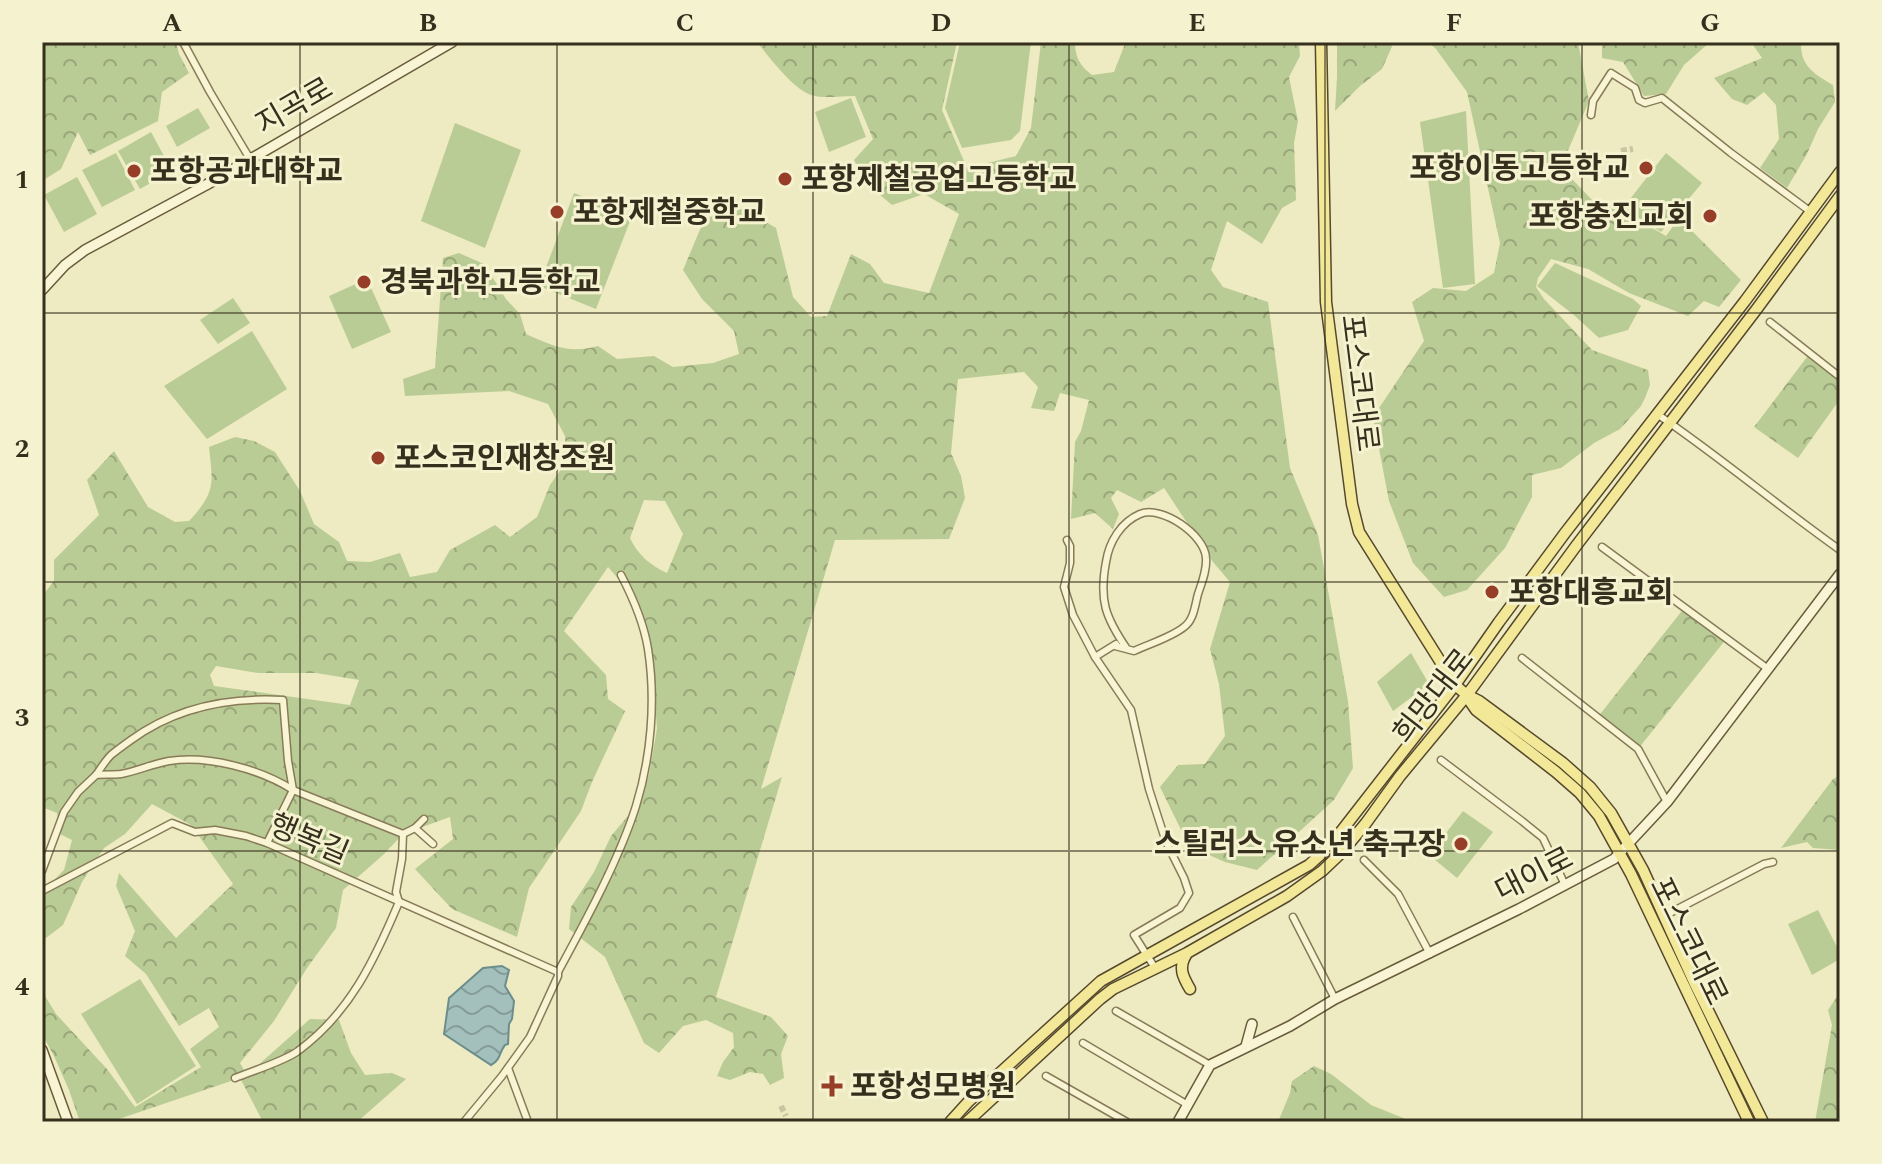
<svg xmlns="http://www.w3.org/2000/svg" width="1882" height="1164" font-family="Spectral,'Noto Sans KR',serif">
<defs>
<pattern id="forest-crowns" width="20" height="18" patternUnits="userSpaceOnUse" patternTransform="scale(2)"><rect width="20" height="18" fill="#bacc95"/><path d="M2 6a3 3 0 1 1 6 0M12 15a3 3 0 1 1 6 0" fill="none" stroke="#98a679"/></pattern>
<pattern id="water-waves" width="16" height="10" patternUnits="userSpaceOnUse" patternTransform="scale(2)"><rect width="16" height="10" fill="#a3c0bd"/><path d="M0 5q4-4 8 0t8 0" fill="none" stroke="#869c99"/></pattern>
</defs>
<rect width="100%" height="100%" fill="#eeeac1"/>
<g fill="#bacc95">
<path d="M960 42H1031L1020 131 1011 140 962 148 945 108Z"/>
<path d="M851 98 866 137 829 152 815 112Z"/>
<path d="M198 108 210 128 177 147 166 126Z"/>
<path d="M1466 111 1475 284 1443 288 1420 122Z"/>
<path d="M455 123 521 150 485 248 421 221Z"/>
<path d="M151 132 172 171 140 189 118 151Z"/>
<path d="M116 153 135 190 102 207 82 170Z"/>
<path d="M1666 153 1702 183 1661 232 1623 208Z"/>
<path d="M77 177 97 214 64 232 44 195Z"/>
<path d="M574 193 632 216 596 309 539 286Z"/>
<path d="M1555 263 1633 299 1641 306 1628 330 1599 338 1575 316 1537 286Z"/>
<path d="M367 279 391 332 352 349 329 296Z"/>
<path d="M233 298 250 323 218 344 200 320Z"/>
<path d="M252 331 287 389 207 439 164 386Z"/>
<path d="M1411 653 1429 684 1393 711 1377 682Z"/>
<path d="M1463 811 1493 832 1457 878 1429 855Z"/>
<path d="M1818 910 1840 953V959L1812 975 1788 924Z"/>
<path d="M140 979 196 1066 137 1104 81 1014Z"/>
</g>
<g fill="url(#forest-crowns)" fill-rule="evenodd">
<path d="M42 42H176L179 54 189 73 162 92 158 121 90 155 78 132 61 169 42 181Z"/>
<path d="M757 42H957L942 110 967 168 1016 156 1031 128 1041 42H1075C1075 57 1080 66 1092 75L1114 72 1125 44 1123 42H1299L1300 56 1289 77 1298 121 1294 143 1296 200 1282 208 1262 244 1227 221 1211 270 1223 287 1268 302 1290 468 1318 535 1348 701 1353 768 1334 800 1257 870 1225 862 1189 846 1160 787 1178 765 1205 764 1225 736 1219 684 1210 649 1230 582 1213 562 1164 488 1141 502 1117 490 1111 498 1119 514 1113 529 1095 513 1071 519 1075 442 1081 431 1089 400 1060 393 1054 411 1031 408 1038 387 1024 372 958 379 951 453 961 476 965 498 949 539 835 540 761 789 782 777 716 997 771 1017 788 1036 781 1054 784 1078 770 1085 763 1074 750 1072 730 1080 717 1076 723 1062 734 1047 733 1033 706 1020 683 1026 659 1053 644 1043 605 957 569 929 571 907 594 872 611 836 640 802 649 774 657 729 653 674 636 599 608 567 564 631 606 675 608 699 625 711 592 782 581 811 529 888 517 937 452 909 415 869 453 839 450 817 403 834 383 855 343 890 336 928 307 968 274 1021 240 1063 247 1075 310 1019 339 1020 351 1053 365 1075 392 1073 406 1079 357 1122H263L240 1078 110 1122H80L69 1090 54 1056 42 1034V991L56 1014 107 1069 135 1107 201 1067 190 1049 219 1027 209 1008 179 1026 146 974 125 956 135 931 116 886 119 873 176 938 233 884 191 825 152 804 125 834 104 848 82 882 63 925 42 941V896L46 888 64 870 72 840 60 834 57 813 42 807V596L54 581V560L99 515 87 480 114 451 148 507 175 522 189 521C216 492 213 484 209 447L235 437 254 441 275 452 300 491 314 524 339 542 347 561 370 562 400 553 410 577 437 572 450 550 495 525 510 537 537 517 550 485 566 462 565 436 548 404 509 391 405 396 403 379 435 368 443 258 459 253 484 264 506 299 520 314 526 334C553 346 568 354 598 346L617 359 654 356 673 367 713 363 739 354 734 331 702 299 683 270 704 220 732 207 745 210 776 228 793 297 811 317 827 316 851 254 870 264 884 283 929 293 959 214 924 194 892 205 867 184 854 160 873 139 855 96C841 96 824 99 811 95 793 89 769 57 757 42ZM644 500 665 501 683 534 667 573C651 566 637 554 630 538ZM216 666 258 673H316L359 680 350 705 214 686 210 675Z"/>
<path d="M1337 42H1394L1382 69 1360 86 1335 111 1337 78Z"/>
<path d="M1428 42H1578L1589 101 1567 153V169L1572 179 1592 200 1625 212 1666 236 1679 218 1741 280 1719 307 1704 301 1688 316 1629 293 1588 269 1551 259 1538 278 1536 287 1544 299 1592 350 1648 370 1650 385 1645 398 1641 406 1620 429 1594 443 1561 468 1532 475V497L1505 548 1467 590 1444 597 1413 563 1389 501 1373 417 1424 341 1412 302 1433 288 1466 291 1494 273 1500 243 1467 92 1436 49Z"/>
<path d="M1602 42H1710L1684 65 1666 94 1644 96 1623 62 1602 58Z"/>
<path d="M1751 42H1801C1800 66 1814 74 1833 85L1835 102 1818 129 1807 154 1787 188 1760 168 1779 139 1776 105 1764 92 1747 105 1732 99 1714 78 1762 58Z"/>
<path d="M1810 353 1840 377V399L1798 458 1754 427Z"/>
<path d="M1685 607 1727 638 1638 749 1597 718Z"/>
<path d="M1840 775V850L1813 848 1807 842 1781 848 1833 779Z"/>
<path d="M1840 992V1122H1815L1832 1025 1828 1010Z"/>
<path d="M1314 1066 1331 1074 1371 1105 1413 1122H1278L1290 1093 1292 1081Z"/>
</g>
<path fill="url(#water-waves)" stroke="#6b8e8c" stroke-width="2" d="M502 966 509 970 505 986 514 1001 512 1019 509 1024 508 1044 505 1045C499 1052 501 1060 491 1065L444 1034 449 998 483 968Z"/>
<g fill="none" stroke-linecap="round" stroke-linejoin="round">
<g stroke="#c9c5a0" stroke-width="6" stroke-dasharray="6 3" stroke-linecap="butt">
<path d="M1621 151 1633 149"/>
<path d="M781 1106 786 1116"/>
</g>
<g stroke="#877b58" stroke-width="9">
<g id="street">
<path d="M183 42 210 92 250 159"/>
<path d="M1591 115 1593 101 1611 73 1635 88 1639 100 1645 103 1662 98 1731 153 1811 212"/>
<path d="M1770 322 1840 377"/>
<path d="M1657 414C1720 457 1778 506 1840 550"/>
<path d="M1067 540 1070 546V563L1064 587 1073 615 1095 657 1131 710 1149 789 1166 842 1184 878 1189 893 1180 908 1134 935 1155 968"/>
<path d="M1602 547 1768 669"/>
<path d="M1115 646 1134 651C1149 644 1172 637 1184 627 1194 620 1195 605 1198 594 1202 582 1207 570 1206 558 1205 535 1162 505 1140 514 1121 522 1109 542 1106 562 1099 600 1105 617 1127 649"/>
<path d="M1095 657 1116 644"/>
<path d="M1522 658 1638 749 1667 802"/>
<path d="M1441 760 1522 821 1543 838 1565 885"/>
<path d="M96 775C101 768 105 761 111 755 117 750 124 745 131 740 176 707 227 697 283 700L288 761 293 790 267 843"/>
<path d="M415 828 424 819"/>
<path d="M403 834 415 828 433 844"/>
<path d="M1364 860 1398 894 1430 954"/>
<path d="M42 871 64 812 78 792 96 775C104 774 112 775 121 774 137 771 152 764 169 761 208 755 260 769 293 790L403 834"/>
<path d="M42 891 172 823 195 832 215 830 246 836 267 843 558 972V976L530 1037 502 1076 464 1122"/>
<path d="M1664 916 1764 864 1773 862"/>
<path d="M1293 917 1335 999"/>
<path d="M558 972C585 922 619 860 636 806 651 757 656 701 648 649 644 624 633 598 621 575"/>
<path d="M1116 1011 1210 1065"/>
<path d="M1083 1043 1188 1105"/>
<path d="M508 1068 528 1122"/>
<path d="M1046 1076 1127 1122"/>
<path d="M235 1078C252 1071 285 1061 298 1051 350 1013 375 959 399 902L396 892 402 859 403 834"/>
</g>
</g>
<g stroke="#695b3c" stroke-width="12">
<g id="secondary">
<path d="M42 290 65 265 85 250 206 185 452 42"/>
<path d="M1246 1046 1252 1024"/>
<path d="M42 1050 68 1122"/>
<path d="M1178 1122 1210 1065 1290 1026 1335 999 1519 909 1614 859 1667 802 1840 574"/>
</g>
</g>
<g stroke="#55482d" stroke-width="13">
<g id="primary">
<path d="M1321 42 1326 302 1352 504 1359 532 1455 685 1467 695 1479 701 1563 763 1590 787 1611 813 1643 870 1694 982 1763 1122"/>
<path d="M1467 697 1476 710 1556 772 1580 793 1599 816 1631 874 1749 1122"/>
<path d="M1186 955C1178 968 1183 977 1190 989"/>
<path d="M950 1122 969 1101 1101 981 1309 865 1329 847 1455 685 1499 622 1565 533 1745 301 1840 172"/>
<path d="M967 1122 1100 999 1113 989 1187 953 1287 896 1322 871 1342 852 1366 823 1400 776 1467 695 1576 546 1756 310 1840 196"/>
</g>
</g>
<use href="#street" stroke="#f9f5d4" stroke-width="6"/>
<use href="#secondary" stroke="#f9f5d4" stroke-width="9"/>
<use href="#primary" stroke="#f2e898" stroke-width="10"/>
</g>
<path fill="none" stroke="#372f1d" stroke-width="2" stroke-opacity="0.55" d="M300 42V1122M557 42V1122M813 42V1122M1069 42V1122M1325 42V1122M1582 42V1122M42 313H1840M42 582H1840M42 851H1840"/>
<g fill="#963e28" stroke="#f5f2d0" stroke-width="3">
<circle cx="1646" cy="168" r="8"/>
<circle cx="134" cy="171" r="8"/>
<circle cx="785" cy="179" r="8"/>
<circle cx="557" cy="212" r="8"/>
<circle cx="1710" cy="216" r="8"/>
<circle cx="364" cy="282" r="8"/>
<circle cx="378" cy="458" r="8"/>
<circle cx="1492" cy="592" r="8"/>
<circle cx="1461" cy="844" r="8"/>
<path d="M828 1074h8v8h8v8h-8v8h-8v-8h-8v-8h8z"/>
</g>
<g text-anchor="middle" stroke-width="6" stroke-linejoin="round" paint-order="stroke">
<g font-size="30" fill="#372f1d" stroke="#f5f2d0">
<text transform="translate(294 106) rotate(-30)" y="10">지곡로</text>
<text transform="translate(1360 383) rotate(83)" y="10">포스코대로</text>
<text transform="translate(1433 696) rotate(-52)" y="10">희망대로</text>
<text transform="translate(309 839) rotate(23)" y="10">행복길</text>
<text transform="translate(1534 874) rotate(-27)" y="10">대이로</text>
<text transform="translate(1689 941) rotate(64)" y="10">포스코대로</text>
</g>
<g font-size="30" font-weight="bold" fill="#372f1d" stroke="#f5f2d0" text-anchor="start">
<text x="1630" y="178" text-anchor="end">포항이동고등학교</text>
<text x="150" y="181">포항공과대학교</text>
<text x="801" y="189">포항제철공업고등학교</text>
<text x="573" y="222">포항제철중학교</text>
<text x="1694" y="226" text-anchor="end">포항충진교회</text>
<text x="380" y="292">경북과학고등학교</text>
<text x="394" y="468">포스코인재창조원</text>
<text x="1508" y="602">포항대흥교회</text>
<text x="1445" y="854" text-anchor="end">스틸러스 유소년 축구장</text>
<text x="850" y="1096">포항성모병원</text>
</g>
</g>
<rect width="1882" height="1164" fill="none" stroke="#f5f2d0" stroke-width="88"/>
<rect x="44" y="44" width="1794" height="1076" fill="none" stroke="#372f1d" stroke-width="3"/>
<g font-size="26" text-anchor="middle" font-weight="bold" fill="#372f1d">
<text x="172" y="31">A</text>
<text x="428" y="31">B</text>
<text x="685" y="31">C</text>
<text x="941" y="31">D</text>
<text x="1197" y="31">E</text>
<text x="1454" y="31">F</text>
<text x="1710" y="31">G</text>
<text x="22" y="188">1</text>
<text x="22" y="457">2</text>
<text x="22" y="726">3</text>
<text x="22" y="995">4</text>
</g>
</svg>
